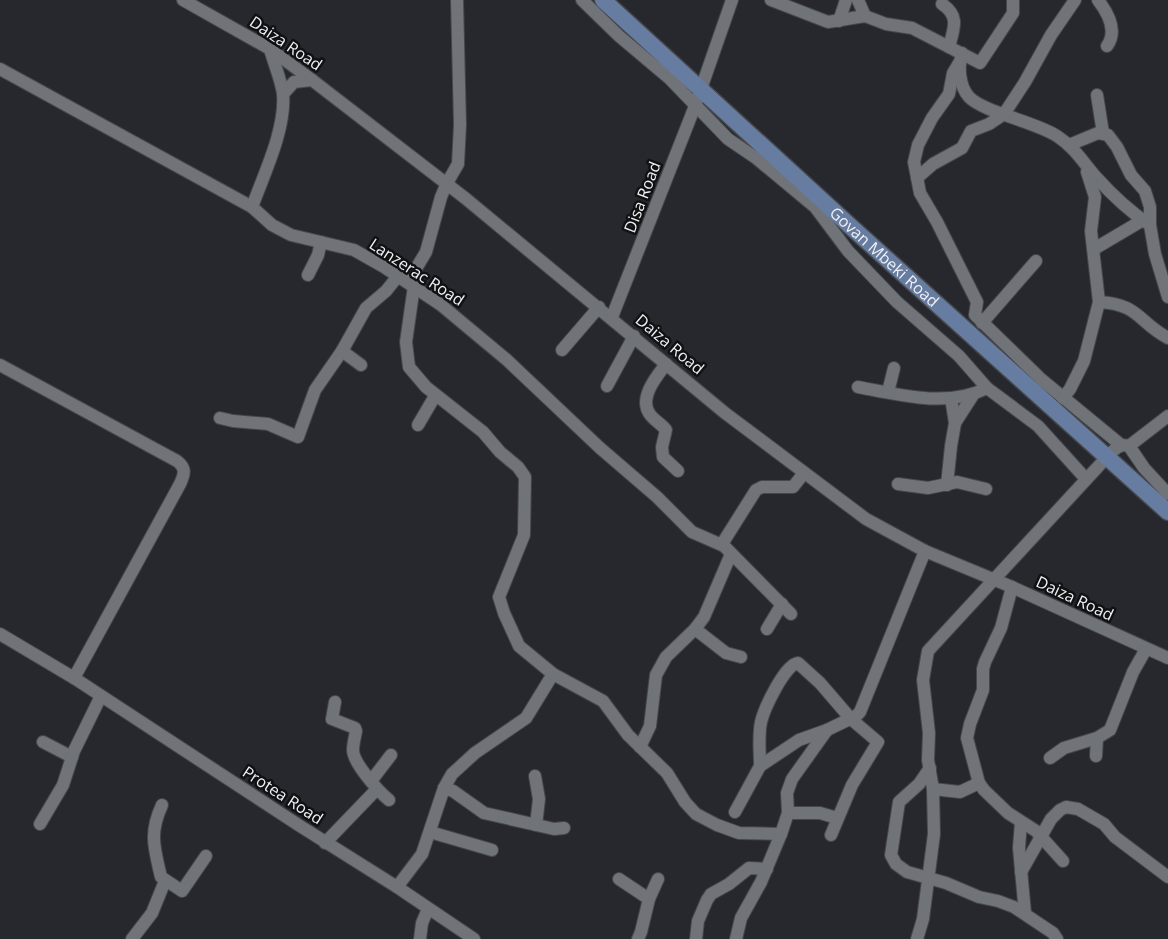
<svg xmlns="http://www.w3.org/2000/svg" width="1168" height="939" font-family="'Open Sans',sans-serif">
<rect width="100%" height="100%" fill="#26282d"/>
<g fill="none" stroke-linecap="round" stroke-linejoin="round">
<g stroke="#45474b" stroke-width="14">
<g id="minor">
<path d="M183 0 270 49 312 80 465 198 725 413 866 519 925 551 1012 587 1168 658"/>
<path d="M582 0 619 36 670 79 728 139 756 158 815 207 848 251 897 302 959 356 987 388 1038 426 1086 479"/>
<path d="M771 0 828 22 865 16 886 24 912 28 980 63 1013 13V0"/>
<path d="M858 0 865 16"/>
<path d="M1098 0C1108 13 1118 31 1107 46"/>
<path d="M942 4C960 16 954 28 949 47"/>
<path d="M839 21 846 0"/>
<path d="M962 53C958 66 959 86 969 97 983 112 1036 122 1057 136 1074 147 1083 162 1095 176 1112 195 1129 211 1150 225L1155 254 1168 297"/>
<path d="M959 63 953 73 949 94 932 118 918 145 914 162 920 193 937 222 977 302 975 315 1042 380 1121 445"/>
<path d="M0 69 252 207 272 225 291 235 354 250 384 267 441 305 507 360 600 448 657 497 692 532 724 546 791 614"/>
<path d="M283 94 294 82 312 80"/>
<path d="M1097 95 1103 133"/>
<path d="M1069 145 1098 133 1108 135 1117 147 1131 175 1145 191 1150 207V225"/>
<path d="M917 178 933 164 962 148 971 131 989 124 1004 114 1025 82 1051 35 1075 0"/>
<path d="M252 207C264 174 286 129 283 94 281 79 274 64 270 49"/>
<path d="M1094 249 1143 220"/>
<path d="M308 275 318 255 321 242"/>
<path d="M408 282 426 252 441 197 447 183 458 164 460 125 457 0"/>
<path d="M414 286 406 342 409 367 426 387 483 432 500 452 518 467 525 477 524 535 499 597 504 613 519 646 553 674 603 701 628 735 667 773 685 802 696 814 717 825 739 833 781 834"/>
<path d="M1099 302C1139 304 1138 322 1168 338"/>
<path d="M612 317 695 106 732 0"/>
<path d="M982 323 1036 261"/>
<path d="M562 350 599 307"/>
<path d="M342 351 361 365"/>
<path d="M666 364C657 376 639 397 649 413 653 420 662 424 666 430L662 447 663 457 678 471"/>
<path d="M0 365 177 461C186 468 185 473 180 484L74 678"/>
<path d="M607 386 634 336"/>
<path d="M858 387C899 395 948 408 987 388"/>
<path d="M888 392 894 368"/>
<path d="M1063 398 1070 389 1084 361 1099 302 1091 231 1095 197 1087 172"/>
<path d="M220 418 233 421 268 424 298 437 315 390 342 351 366 308 386 291 398 276"/>
<path d="M955 423 973 395"/>
<path d="M418 425 435 396"/>
<path d="M1129 446 1144 468 1168 494"/>
<path d="M898 484 928 488 957 482 986 489"/>
<path d="M947 485 951 446 955 423 951 398"/>
<path d="M722 544 756 490 762 487H793L804 473"/>
<path d="M1012 587 1001 628 985 662 983 669V690L970 724 967 738 979 783 984 790 1008 813 1036 831 1063 861"/>
<path d="M695 629 726 653 741 657"/>
<path d="M767 629 782 604"/>
<path d="M0 634 74 678 300 826 397 887 474 939"/>
<path d="M335 702 332 719 355 728 356 731C355 737 353 744 353 750 353 763 379 792 389 800"/>
<path d="M43 742 72 757"/>
<path d="M640 747 650 726 656 675 666 657 695 629 704 617 731 554"/>
<path d="M1096 756 1097 738"/>
<path d="M1050 758 1064 748 1097 738 1110 730 1133 672 1146 649"/>
<path d="M760 766C760 751 758 737 761 722 764 709 785 664 798 663L820 683 851 719 878 742 852 785 831 835"/>
<path d="M930 768 919 784 899 802 891 855 896 864 907 872 946 883 979 897 998 901 1014 907 1053 933 1057 939"/>
<path d="M535 776 539 799 536 825"/>
<path d="M371 781 391 755"/>
<path d="M444 788 453 791 484 813 554 829 564 828"/>
<path d="M933 789 960 792 979 783"/>
<path d="M162 805C149 833 154 847 161 877L182 891 206 856"/>
<path d="M735 812 760 766 799 740 827 730 856 716 860 712 925 551"/>
<path d="M788 813H820L837 818"/>
<path d="M1021 822 1019 848 1025 913"/>
<path d="M40 824 63 785 74 751 101 696"/>
<path d="M430 832 492 850"/>
<path d="M325 843 376 790"/>
<path d="M1021 872 1051 819 1060 810 1066 807 1078 809 1104 824 1115 837 1168 877"/>
<path d="M619 879 649 899"/>
<path d="M397 887 422 854 444 788 452 774 475 753 526 718 553 674"/>
<path d="M132 939 152 913 165 881"/>
<path d="M420 939 422 923 428 909"/>
<path d="M638 939 641 932 649 899 658 879"/>
<path d="M696 939 698 921 707 900 711 894 729 884 749 868 767 869"/>
<path d="M736 939 741 918 761 882 781 834 788 813 787 793 792 779 827 730"/>
<path d="M917 939 923 919 934 834 933 789 928 760 929 733 923 680 928 651 1107 457C1114 450 1119 443 1129 446L1168 416"/>
</g>
</g>
<g stroke="#45474b" stroke-width="19">
<g id="major">
<path id="s1" d="M603 0 849 225 1168 512"/>
</g>
</g>
<use href="#minor" stroke="#707378" stroke-width="12"/>
<use href="#major" stroke="#677ca1" stroke-width="16"/>
</g>
<g text-anchor="middle" stroke-width="5" stroke-linejoin="round" paint-order="stroke">
<g font-size="16" fill="#eff1f4" stroke="#101113">
<text transform="translate(286 43) rotate(34)" y="6">Daiza Road</text>
<text transform="translate(642 197) rotate(-69)" y="6">Disa Road</text>
<text dy="6" stroke="none"><textPath href="#s1" startOffset="381">Govan Mbeki Road</textPath></text>
<text transform="translate(417 272) rotate(33)" y="6">Lanzerac Road</text>
<text transform="translate(670 344) rotate(40)" y="6">Daiza Road</text>
<text transform="translate(1075 598) rotate(25)" y="6">Daiza Road</text>
<text transform="translate(283 795) rotate(33)" y="6">Protea Road</text>
</g>
</g>
</svg>
